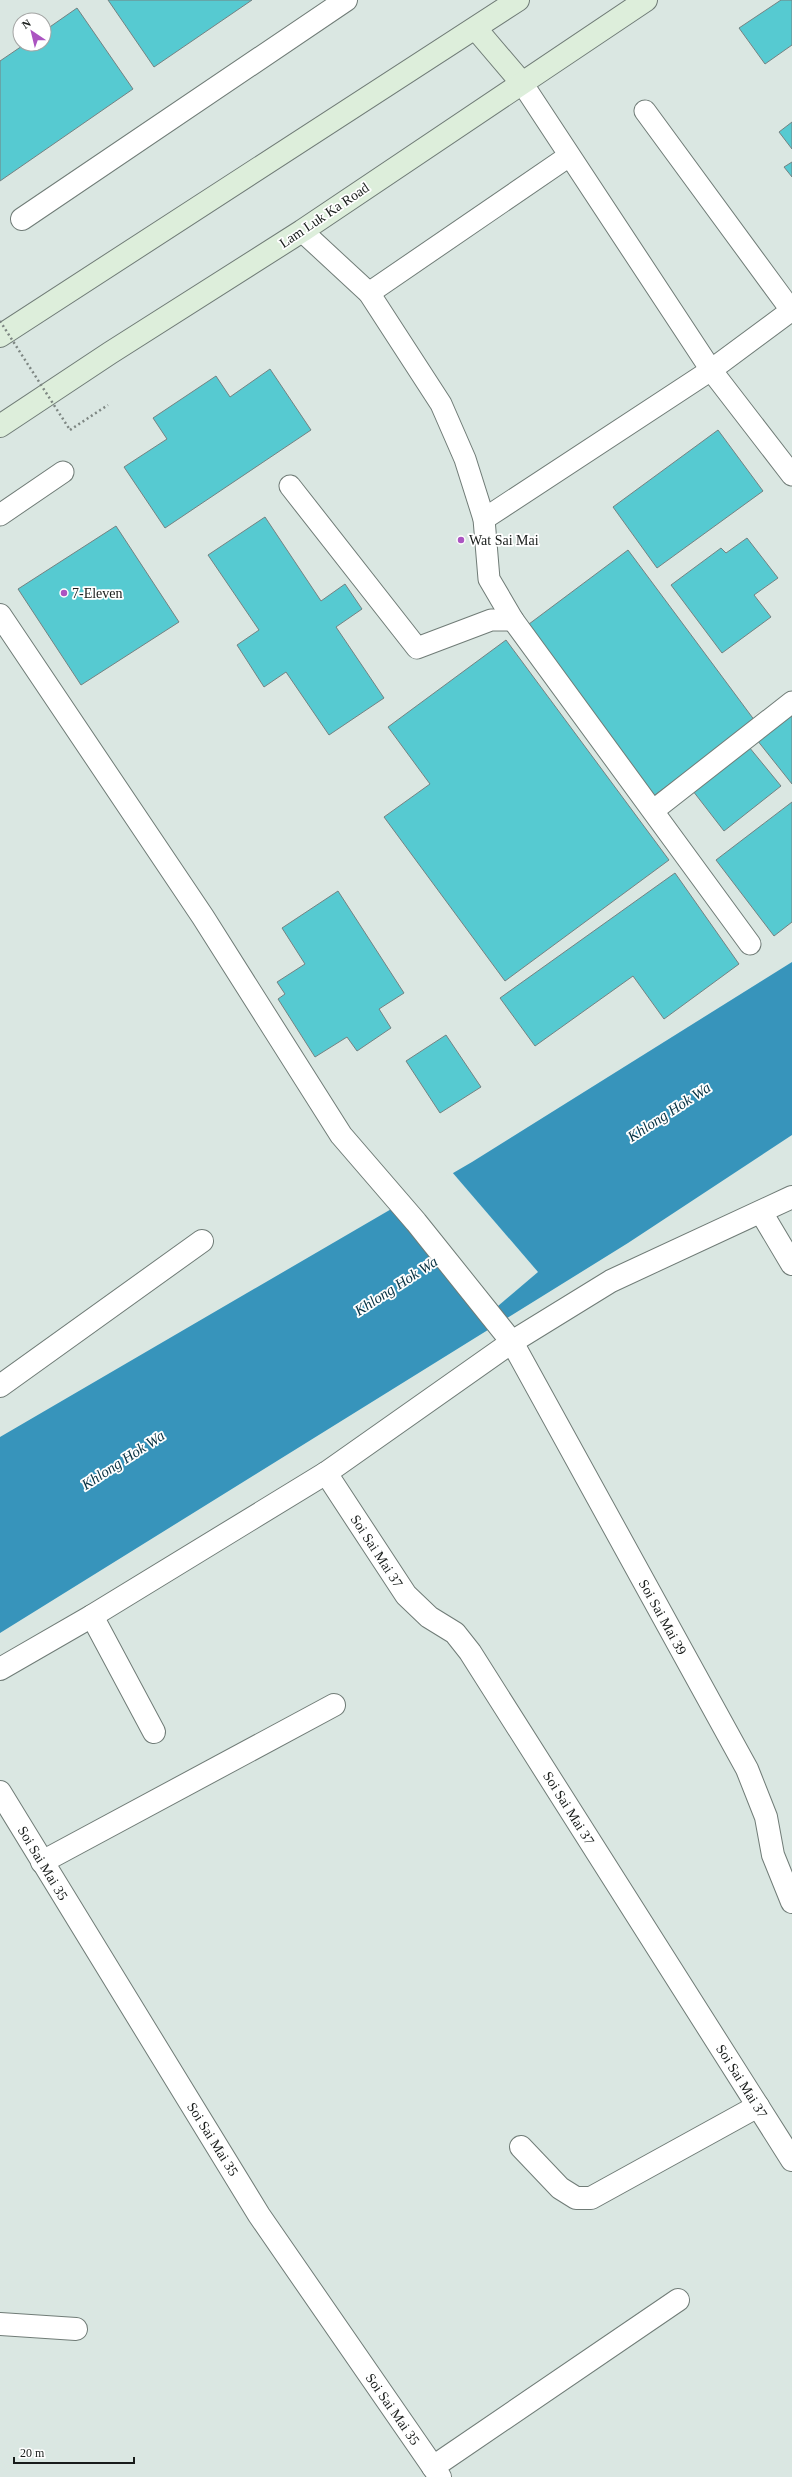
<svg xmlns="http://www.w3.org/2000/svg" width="792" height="2477" font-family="'Times New Roman',serif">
<rect width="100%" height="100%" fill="#dae7e2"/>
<path fill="#3794bb" d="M792 962V1135L628 1243 0 1633V1437L472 1162Z"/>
<path fill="#dae7e2" d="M452 1172 538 1272 498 1306 405 1199Z"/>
<g fill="#56cad1" stroke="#748282">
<path d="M108 0H252L154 67Z"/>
<path d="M781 0H792V45L765 64 739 28Z"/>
<path d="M77 8 133 89 0 181V61L25 44H44V31Z"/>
<path d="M792 122V149L779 132Z"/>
<path d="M792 162V177L784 167Z"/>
<path d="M270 369 311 430 165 528 124 467 167 439 153 418 216 376 230 397Z"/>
<path d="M718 430 763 491 657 568 613 507Z"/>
<path d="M265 517 321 601 345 584 362 609 336 627 384 698 329 735 286 672 264 687 237 645 259 630 208 555Z"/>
<path d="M116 526 179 622 81 685 18 589Z"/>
<path d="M747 538 778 578 754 595 771 617 722 653 671 585 721 548 726 553Z"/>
<path d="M628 550 755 721 652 797 525 627Z"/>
<path d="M506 640 669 860 505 981 384 817 430 784 388 727Z"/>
<path d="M792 713V784L757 740Z"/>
<path d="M749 747 781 786 724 831 693 791Z"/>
<path d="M792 802V922L774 936 716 860Z"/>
<path d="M675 873 739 964 664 1019 633 976 535 1046 500 998Z"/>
<path d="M338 891 404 993 379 1009 391 1028 357 1051 347 1037 315 1057 278 999 285 994 277 982 305 964 282 928Z"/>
<path d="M446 1035 481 1087 440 1113 406 1061Z"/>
</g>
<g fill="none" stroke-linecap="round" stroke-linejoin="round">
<g stroke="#707c77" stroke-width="23">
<g id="service">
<path d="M522 83 711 370 792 475"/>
<path d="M645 111 791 310"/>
<path d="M302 231 369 293 441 404 465 459 484 519 489 579 513 620 750 944"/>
<path d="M369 293 569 156"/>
<path d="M290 486 417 648 491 620H513"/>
<path d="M0 515 63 472"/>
<path d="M484 519 711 370 792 310"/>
<path d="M654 810 792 702"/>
</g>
</g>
<g stroke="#707c77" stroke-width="24">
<g id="minor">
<path d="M22 219 346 0"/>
<path d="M0 615 203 917 341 1135 416 1222 512 1342 747 1769 766 1817 773 1855 792 1902"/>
<path d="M761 1212 792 1264"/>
<path d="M0 1386 202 1241"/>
<path d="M326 1473 406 1595 429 1617 455 1633 470 1652 792 2160"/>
<path d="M92 1616 154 1732"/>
<path d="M0 1792 259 2215 440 2477"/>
<path d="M42 1862 334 1705"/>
<path d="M521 2147 560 2188 576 2198H591L758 2106"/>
<path d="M0 2324 76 2329"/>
<path d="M433 2467 678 2300"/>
</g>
</g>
<g stroke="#707c77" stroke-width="24">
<path id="tertiary" d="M0 1669 92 1616 326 1473 512 1342 611 1281 792 1197"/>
</g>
<g stroke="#707c77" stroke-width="24">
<g id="secondary">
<path d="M476 29 522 83"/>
<path d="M0 336 518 0"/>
<path d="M0 426 110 353 302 231 646 0"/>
</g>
</g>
<path stroke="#7d8682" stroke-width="2.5" stroke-dasharray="2 3" stroke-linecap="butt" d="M70 430 108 405"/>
<use href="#service" stroke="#fff" stroke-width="21"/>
<use href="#minor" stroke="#fff" stroke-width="22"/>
<use href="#tertiary" stroke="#fff" stroke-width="22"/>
<use href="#secondary" stroke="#ddeedb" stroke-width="22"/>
<path stroke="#7d8682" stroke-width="2.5" stroke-dasharray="2 3" stroke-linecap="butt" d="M0 321 70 430"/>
</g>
<g fill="#ab54c1" stroke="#fff" stroke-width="1.5">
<circle cx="461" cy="540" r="4"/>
<circle cx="64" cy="593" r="4"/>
</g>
<g text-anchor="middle" stroke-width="3.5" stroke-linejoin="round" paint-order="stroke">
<g font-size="14" fill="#181c1a" stroke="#fff">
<text transform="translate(324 215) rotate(-34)" y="5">Lam Luk Ka Road</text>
<text transform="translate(377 1551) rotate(57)" y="5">Soi Sai Mai 37</text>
<text transform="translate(663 1617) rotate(61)" y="5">Soi Sai Mai 39</text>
<text transform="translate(569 1808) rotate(58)" y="5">Soi Sai Mai 37</text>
<text transform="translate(43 1863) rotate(59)" y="5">Soi Sai Mai 35</text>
<text transform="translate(742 2081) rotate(58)" y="5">Soi Sai Mai 37</text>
<text transform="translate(213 2139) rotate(58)" y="5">Soi Sai Mai 35</text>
<text transform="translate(393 2409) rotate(55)" y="5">Soi Sai Mai 35</text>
</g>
<g font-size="14" fill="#181c1a" stroke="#fff" text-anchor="start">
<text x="469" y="545">Wat Sai Mai</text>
<text x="72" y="598">7-Eleven</text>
</g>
<g font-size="15" font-style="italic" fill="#063142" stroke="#fff">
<text transform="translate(669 1112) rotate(-33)" y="5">Khlong Hok Wa</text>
<text transform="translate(396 1286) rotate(-33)" y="5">Khlong Hok Wa</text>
<text transform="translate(123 1460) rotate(-33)" y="5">Khlong Hok Wa</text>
</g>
</g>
<g transform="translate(32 32) rotate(325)"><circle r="19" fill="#ffffff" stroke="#a3a4a3"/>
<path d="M0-3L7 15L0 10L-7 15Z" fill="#ab54c1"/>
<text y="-6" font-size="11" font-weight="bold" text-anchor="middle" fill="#181c1a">N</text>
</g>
<path d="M14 2457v6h120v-6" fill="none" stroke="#181c1a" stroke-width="2"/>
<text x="20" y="2457" font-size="12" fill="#181c1a" stroke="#ffffff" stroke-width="3" paint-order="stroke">20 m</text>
</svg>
